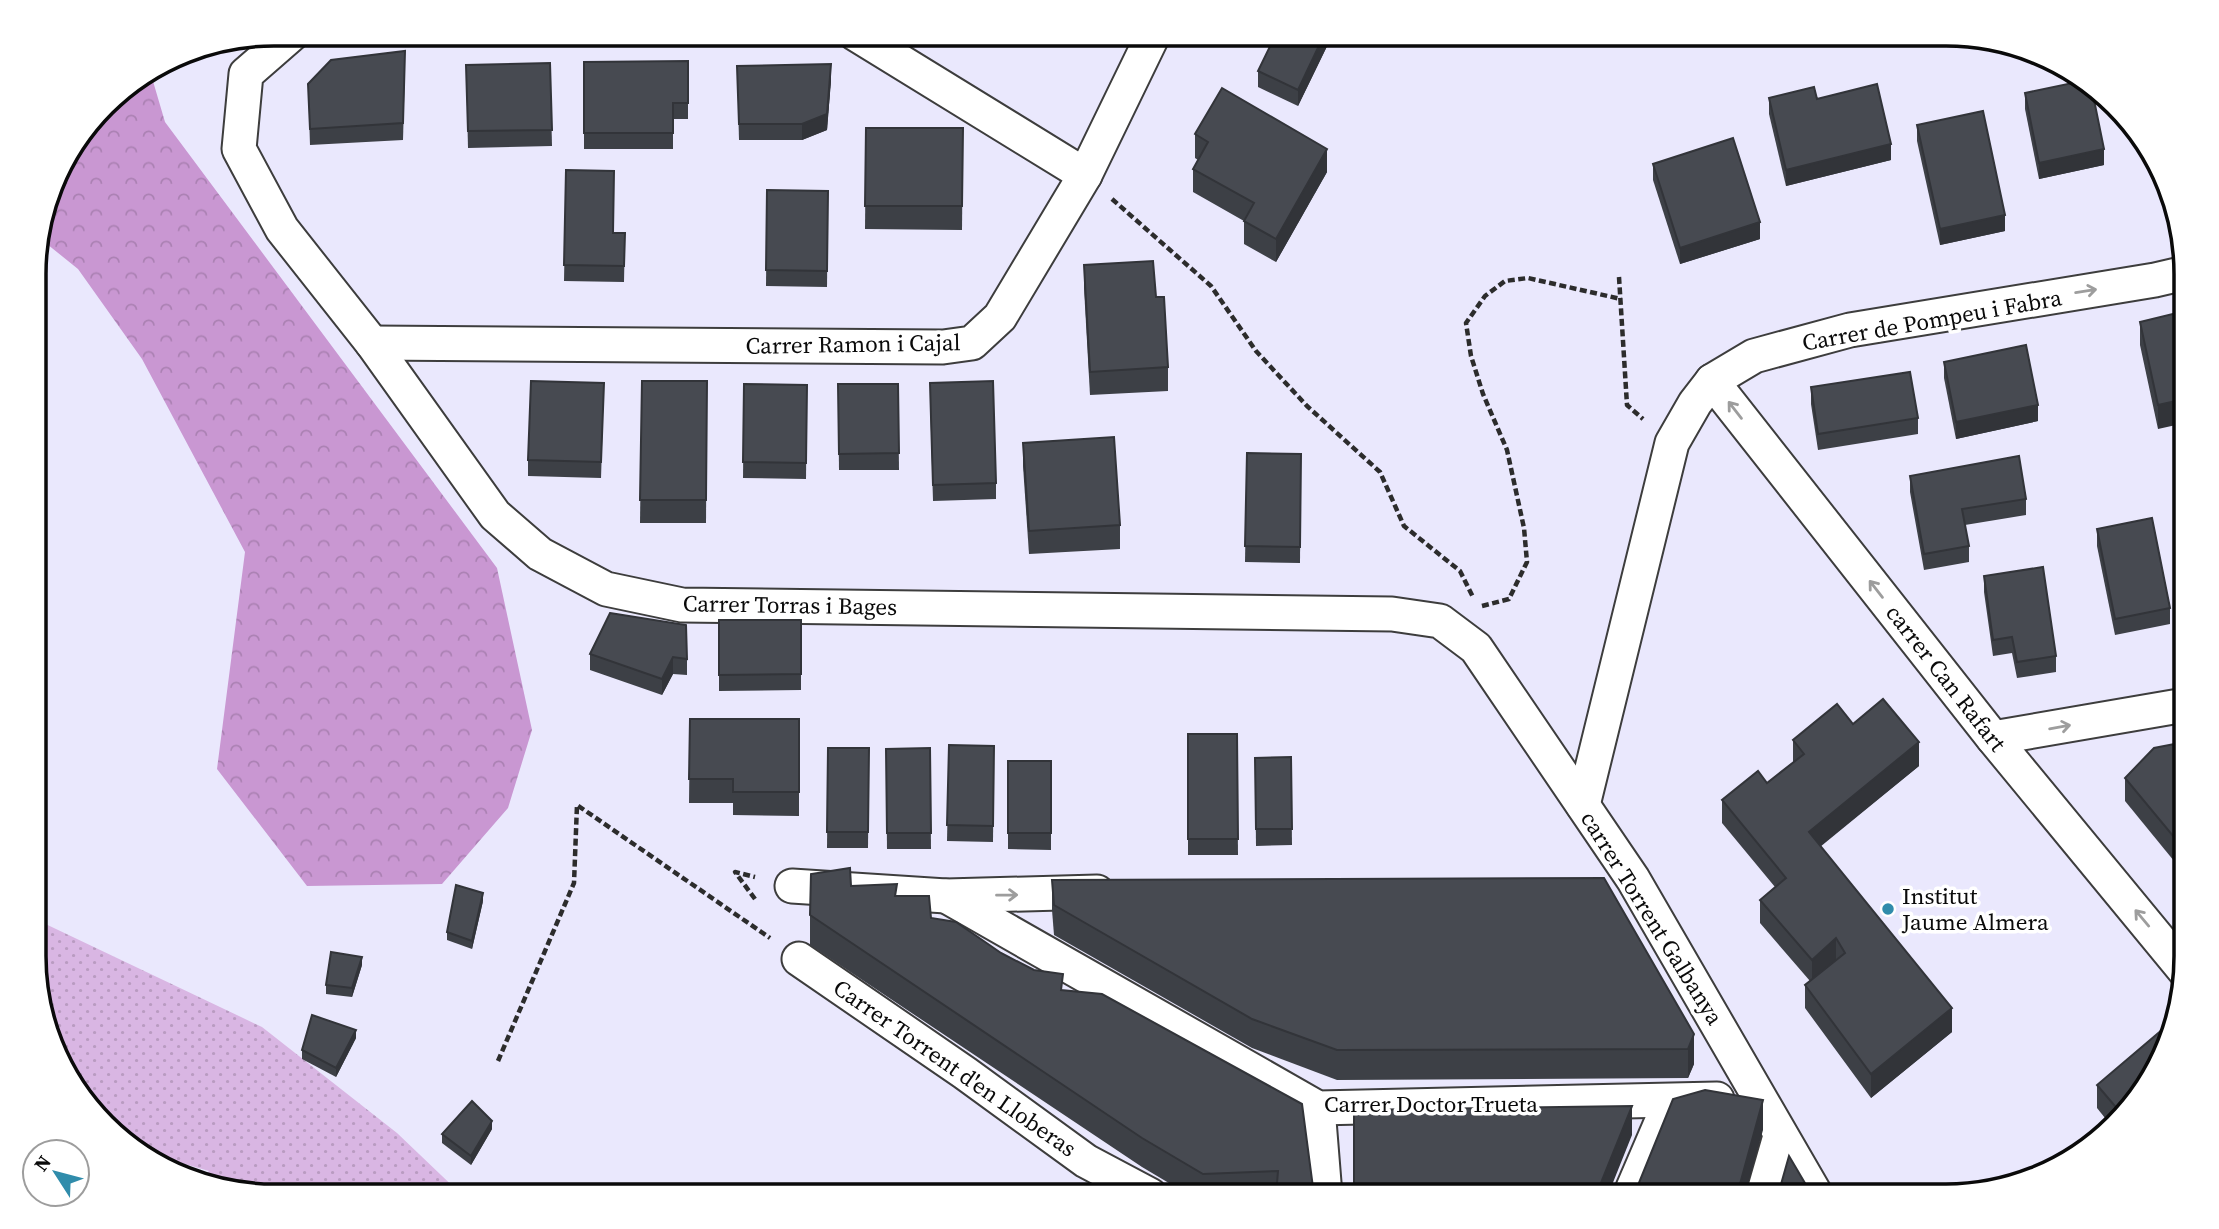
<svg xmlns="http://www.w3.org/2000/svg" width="2219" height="1229" font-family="'Source Serif 4',serif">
<defs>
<pattern id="grass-dots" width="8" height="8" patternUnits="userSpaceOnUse" patternTransform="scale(1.75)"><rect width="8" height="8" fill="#d9b6e3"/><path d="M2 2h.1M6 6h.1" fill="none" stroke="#b99bc1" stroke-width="1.8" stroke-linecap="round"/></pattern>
<pattern id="forest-crowns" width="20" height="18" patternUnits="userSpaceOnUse" patternTransform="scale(1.75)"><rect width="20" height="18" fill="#c997d2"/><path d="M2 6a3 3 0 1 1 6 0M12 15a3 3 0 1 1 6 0" fill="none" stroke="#ab81b3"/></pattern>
</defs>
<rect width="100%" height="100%" fill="#eae8fd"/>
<path fill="url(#grass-dots)" d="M35 919 262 1027 397 1133 463 1196H273L204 1177 209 1171 140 1151 73 1089 35 987Z"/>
<path fill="url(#forest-crowns)" d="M150 71 165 122 497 568 532 730 508 808 442 884 307 886 217 769 245 552 142 359 78 269 37 236 58 167 115 93Z"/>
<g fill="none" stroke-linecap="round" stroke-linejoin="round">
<g stroke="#3d3d3d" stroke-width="37">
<g id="street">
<path d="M293 33 246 74 239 149 282 229 372 343 495 515 540 554 606 589 682 605 1392 614 1440 621 1476 648 1633 879 1816 1195"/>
<path d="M854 33 1085 175"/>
<path d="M372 343 943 347 972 343 1000 317 1085 175 1154 33"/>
<path d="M1712 381 1993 738 2185 971"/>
<path d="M1993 738 2185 705"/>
<path d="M1583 805 1672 443 1695 403 1712 381 1754 356 1850 330 2155 280 2185 273"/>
<path d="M792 886 946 896 1097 892"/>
<path d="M946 896 1318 1108 1717 1099"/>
<path d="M799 959 965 1073 1086 1161 1150 1195"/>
<path d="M1318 1108 1325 1195"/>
<path d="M1630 1195 1670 1102"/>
<path d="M1763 1195 1780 1136"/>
</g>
</g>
<g stroke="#2c2c2c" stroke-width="4.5" stroke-dasharray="7 3.5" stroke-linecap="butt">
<path d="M1112 199 1211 286 1256 351 1307 406 1380 472 1404 526 1460 571 1473 597"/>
<path d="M1619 277 1627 405 1643 419"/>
<path d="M1482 606 1509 599 1527 562 1524 528 1507 450 1483 394 1471 356 1466 323 1485 296 1505 281 1528 278 1621 299"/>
<path d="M755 899 735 872 755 877"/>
<path d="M498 1061 574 883 577 805 770 938"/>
</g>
<use href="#street" stroke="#fff" stroke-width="33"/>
</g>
<g fill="#3d4046">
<path d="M1048 33H1061L1059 38Z"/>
<path d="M1240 33H1331V38L1298 106 1258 87V71L1270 47Z"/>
<path d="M688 61V119H673V149H584V62Z"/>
<path d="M550 63 552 146 468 148 466 65Z"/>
<path d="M737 66 831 80 827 130 802 140H739Z"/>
<path d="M405 67 403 140 310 145 308 84Z"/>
<path d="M2025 93 2104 165 2039 179 2025 109Z"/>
<path d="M1769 98 1817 99 1891 160 1786 186 1769 114Z"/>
<path d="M1917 125 2005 231 1940 245 1917 141Z"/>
<path d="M866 128H963L962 230 865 229Z"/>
<path d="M1195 134 1327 172 1276 262 1244 244V221L1193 192V169L1198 160 1195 158Z"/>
<path d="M2143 138 2146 140 2151 156 2148 157Z"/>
<path d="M1653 164 1760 239 1680 264 1653 180Z"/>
<path d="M566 170 613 233H625L624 282 564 281Z"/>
<path d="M767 190 828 191 827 287 766 286Z"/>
<path d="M1084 265 1156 297 1168 367V391L1090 395 1084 288Z"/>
<path d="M2185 311 2158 429 2140 345V322Z"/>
<path d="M1944 362 2038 421 1956 439 1944 378Z"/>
<path d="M642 381H707L706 523H640Z"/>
<path d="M604 383 601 478 528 476V460Z"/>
<path d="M744 384 807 385 806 479 743 478Z"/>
<path d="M838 384H898L899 470H839Z"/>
<path d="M1811 387 1918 418V434L1818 450 1811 404Z"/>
<path d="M930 399 996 483V499L933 501Z"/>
<path d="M1023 443 1120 525V549L1029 554 1023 466Z"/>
<path d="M1247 453 1301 454 1300 563 1245 562Z"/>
<path d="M1910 476 2026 499V515L1965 525 1969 546V562L1924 570 1910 492Z"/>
<path d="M2097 529 2170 608V624L2115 635 2097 546Z"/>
<path d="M1984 576 2056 656V672L2017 678 2012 653 1993 656 1984 592Z"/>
<path d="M610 613 687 659V675L673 674 662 695 590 670V654Z"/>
<path d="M719 620H801V690L719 691Z"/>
<path d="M690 719H799V816L733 815V803H689Z"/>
<path d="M1853 724 1919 766 1820 846 1952 1032 1871 1098 1805 1008V985L1810 981 1760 923V900L1775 887 1722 823V800L1767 783 1793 762V740Z"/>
<path d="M1188 734H1237L1238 855H1188Z"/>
<path d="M2185 742V870L2183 872 2125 801V778Z"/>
<path d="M949 745 994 746 993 842 947 841Z"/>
<path d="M828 748H869L868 848H827Z"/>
<path d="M930 748 931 849H887L886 749Z"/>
<path d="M1291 757 1292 845 1256 846 1255 758Z"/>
<path d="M1008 761H1051V850L1008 849Z"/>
<path d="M1052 880 1694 1034V1064L1688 1078 1337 1080 1252 1048 1054 935 1052 910Z"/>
<path d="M851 886 897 896 931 918 1001 953 1063 990 1314 1195H1189L1142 1167 810 945V915Z"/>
<path d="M483 901 472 949 447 940V932Z"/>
<path d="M362 965 352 997 326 994V985Z"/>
<path d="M356 1038 336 1077 302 1059V1050Z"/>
<path d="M2154 1075 2109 1123 2097 1108V1085Z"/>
<path d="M492 1129 471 1165 442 1143V1134Z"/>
</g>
<g fill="#323439">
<path d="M1325 33H1331V38L1298 106V90Z"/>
<path d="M831 64V80L827 130 802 140V124Z"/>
<path d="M1891 144V160L1786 186V170Z"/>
<path d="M2148 147 2151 156 2148 157Z"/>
<path d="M1327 149V172L1276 262V239Z"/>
<path d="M2104 149V165L2039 179V163Z"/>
<path d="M2005 215V231L1940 245V229Z"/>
<path d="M1760 222V239L1680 264V248Z"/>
<path d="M2185 399V423L2158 429V405Z"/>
<path d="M2038 405V421L1956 439V422Z"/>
<path d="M673 657V674L662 695V679Z"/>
<path d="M1919 742V766L1809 856V832Z"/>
<path d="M2185 846V870L2183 872V848Z"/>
<path d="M483 893V901L472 949V941Z"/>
<path d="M1836 938V961L1812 983V960Z"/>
<path d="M362 957V965L352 997V988Z"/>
<path d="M1952 1008V1032L1871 1098V1074Z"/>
<path d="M356 1030V1038L336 1077V1068Z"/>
<path d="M1694 1034V1064L1688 1078V1049Z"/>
<path d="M1763 1100V1130L1745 1195H1737Z"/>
<path d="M1632 1106V1135L1608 1195H1596Z"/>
<path d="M492 1121V1129L471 1165V1156Z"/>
</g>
<g fill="#474a51" stroke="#323439" stroke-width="2">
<path d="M1274 33H1325L1298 90 1258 71 1276 34Z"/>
<path d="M405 51 403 123 310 129 308 84 331 60Z"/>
<path d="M688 61V103H673V133H584V62Z"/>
<path d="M550 63 552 130 468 131 466 65Z"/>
<path d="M831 64 827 114 802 124H739L737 66Z"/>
<path d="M2082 81 2092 90 2104 149 2039 163 2025 93Z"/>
<path d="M1877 84 1891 144 1786 170 1769 98 1814 87 1817 99Z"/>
<path d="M1222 88 1327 149 1276 239 1244 221 1254 203 1193 169 1208 142 1195 134Z"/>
<path d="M1983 111 2005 215 1940 229 1917 125Z"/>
<path d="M866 128H963L962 206H865Z"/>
<path d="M1733 138 1760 222 1680 248 1653 164Z"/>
<path d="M566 170 614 171 613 233H625L624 266 564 265Z"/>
<path d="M767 190 828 191 827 271 766 270Z"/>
<path d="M1153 261 1156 297H1164L1168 367 1090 372 1084 265Z"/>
<path d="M2185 311V399L2158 405 2140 322Z"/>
<path d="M2026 345 2038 405 1956 422 1944 362Z"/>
<path d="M1910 372 1918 418 1818 434 1811 387Z"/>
<path d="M531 381 604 383 601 462 528 460Z"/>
<path d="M642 381H707L706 500H640Z"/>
<path d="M993 381 996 483 933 485 930 383Z"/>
<path d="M744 384 807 385 806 463 743 462Z"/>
<path d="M838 384H898L899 453 839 454Z"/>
<path d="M1114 437 1120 525 1029 531 1023 443Z"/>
<path d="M1247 453 1301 454 1300 547 1245 546Z"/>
<path d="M2019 456 2026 499 1962 509 1969 546 1924 554 1910 476Z"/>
<path d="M2152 518 2170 608 2115 619 2097 529Z"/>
<path d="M2043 567 2056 656 2017 662 2012 637 1993 640 1984 576Z"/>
<path d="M610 613 686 625 687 659 673 657 662 679 590 654Z"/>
<path d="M719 620H801V674L719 675Z"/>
<path d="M1883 699 1919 742 1809 832 1952 1008 1871 1074 1805 985 1845 953 1836 938 1812 960 1760 900 1786 878 1722 800 1758 771 1767 783 1804 754 1793 740 1837 704 1853 724Z"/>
<path d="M690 719H799V792H733V779H689Z"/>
<path d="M1188 734H1237L1238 839H1188Z"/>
<path d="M2185 742V846L2183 848 2125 778 2154 748Z"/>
<path d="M949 745 994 746 993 826 947 825Z"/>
<path d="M828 748H869L868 832H827Z"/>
<path d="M930 748 931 833H887L886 749Z"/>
<path d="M1291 757 1292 829H1256L1255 758Z"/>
<rect x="1008" y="761" width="43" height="72"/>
<path d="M850 868 851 886 897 884 895 896H929L931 918 956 922 1001 953 1034 970 1063 974 1061 990 1102 994 1302 1104 1314 1195H1276L1278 1171 1203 1174 1142 1138 810 915 811 874Z"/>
<path d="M1604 878 1694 1034 1688 1049 1337 1050 1252 1019 1054 905 1052 880Z"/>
<path d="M456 885 483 893 472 941 447 932Z"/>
<path d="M331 952 362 957 352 988 326 985Z"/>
<path d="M312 1015 356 1030 336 1068 302 1050Z"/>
<path d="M2169 1024 2154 1075 2120 1112 2097 1085Z"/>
<path d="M1705 1090 1763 1100 1737 1195H1634L1673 1099Z"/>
<path d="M472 1101 492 1121 471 1156 442 1134Z"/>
<path d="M1632 1106 1596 1195H1354V1110Z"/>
<path d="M1789 1156 1812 1195H1778Z"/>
</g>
<defs><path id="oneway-shaft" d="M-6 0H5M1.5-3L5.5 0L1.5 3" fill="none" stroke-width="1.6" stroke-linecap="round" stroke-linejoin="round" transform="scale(1.75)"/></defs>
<g stroke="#9d9d9d">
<use href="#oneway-shaft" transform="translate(2086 291) rotate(-9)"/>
<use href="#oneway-shaft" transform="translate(1735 410) rotate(-128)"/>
<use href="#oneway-shaft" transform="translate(1876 589) rotate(-128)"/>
<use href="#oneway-shaft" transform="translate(2060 727) rotate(-10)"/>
<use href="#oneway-shaft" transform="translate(1007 895) rotate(-1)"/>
<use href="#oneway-shaft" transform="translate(2142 918) rotate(-130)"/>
</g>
<circle fill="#308cab" stroke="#fff" stroke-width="2.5" cx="1888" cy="909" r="7"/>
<g text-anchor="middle" stroke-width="7" stroke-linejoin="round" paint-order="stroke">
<g font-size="23" fill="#0a0a0a" stroke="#fff">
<text transform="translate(1932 320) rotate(-10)" y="8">Carrer de Pompeu i Fabra</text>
<text transform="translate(853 344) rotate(-1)" y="8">Carrer Ramon i Cajal</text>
<text transform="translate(790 605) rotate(1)" y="8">Carrer Torras i Bages</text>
<text transform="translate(1946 678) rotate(52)" y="8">carrer Can Rafart</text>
<text transform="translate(1652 918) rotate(58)" y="8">carrer Torrent Galbanya</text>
<text transform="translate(955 1068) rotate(35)" y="8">Carrer Torrent d'en Lloberas</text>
<text x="1431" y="1112">Carrer Doctor Trueta</text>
</g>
<g font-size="23" fill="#0a0a0a" stroke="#fff" text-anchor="start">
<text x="1902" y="904">Institut<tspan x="1902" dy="26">Jaume Almera</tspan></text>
</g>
</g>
<path d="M0 0H2219V1229H0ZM274 46H1946A228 228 0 0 1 2174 274V956A228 228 0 0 1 1946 1184H274A228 228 0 0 1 46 956V274A228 228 0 0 1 274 46Z" fill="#fff" fill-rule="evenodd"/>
<path fill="none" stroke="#0a0a0a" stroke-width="3.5" d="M274 46H1946A228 228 0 0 1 2174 274V956A228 228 0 0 1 1946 1184H274A228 228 0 0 1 46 956V274A228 228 0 0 1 274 46Z"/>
<g transform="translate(56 1173) rotate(306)"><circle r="33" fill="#ffffff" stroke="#9d9d9d" stroke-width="2"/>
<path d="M0-5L12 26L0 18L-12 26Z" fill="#308cab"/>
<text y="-10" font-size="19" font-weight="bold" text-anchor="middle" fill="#0a0a0a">N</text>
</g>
</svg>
